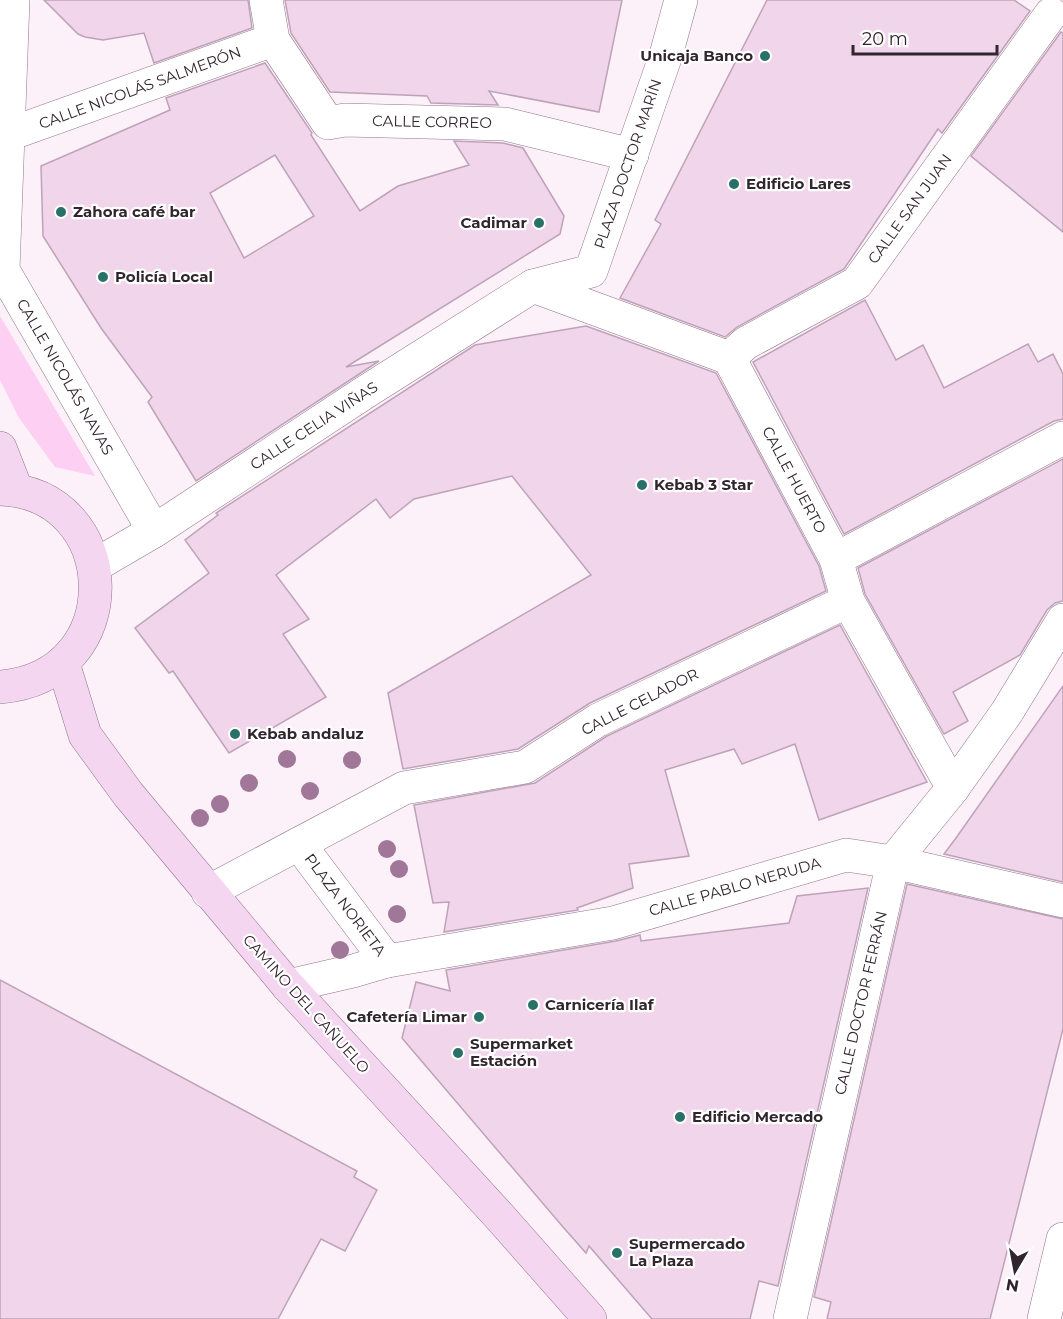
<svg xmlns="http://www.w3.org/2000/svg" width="1063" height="1319" font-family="Montserrat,sans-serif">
<rect width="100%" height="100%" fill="#fcf0f9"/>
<path fill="#fdcff3" d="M0 316 95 476 55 467 19 418 0 380Z"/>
<g fill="#f1d5eb" stroke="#bea3b8" stroke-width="1.5" fill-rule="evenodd">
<path d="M44 0H248L252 28 154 63 144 33 103 40 85 37 78 34Z"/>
<path d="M285 0H622L599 112 489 91 498 105 431 103 427 96 330 92 291 33Z"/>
<path d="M767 0H1014L1030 11 942 133 938 129 844 269 737 327 725 337 620 298 661 224 655 220Z"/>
<path d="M1061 32 1063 33V232L971 156Z"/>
<path d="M265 63 312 133 311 135 360 211 398 186 469 165 454 141 503 143 523 148 564 216 560 234 346 367 379 361 196 481 148 402 152 397 101 328 43 236 41 166 170 110 166 98ZM275 155 314 216 244 258 210 193Z"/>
<path d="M865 300 896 360 923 345 944 388 1028 344 1038 362 1053 354 1063 374V419L1054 421 844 534 753 362Z"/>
<path d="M586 326 716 373 819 566 826 591 590 703 518 749 403 769 388 693 591 575 512 476 414 499 390 518 376 499 276 575 309 619 283 634 326 697 229 753 173 671 169 673 135 628 209 573 185 540 218 515 216 513 475 345Z"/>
<path d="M1063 459V601L1055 603 1047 610 1020 655 953 692 968 721 944 734 865 594 858 568Z"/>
<path d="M840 625 927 782 819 820 795 744 742 764 734 749 665 770 689 856 629 864 633 888 577 908 578 910 444 932 449 902 433 903 414 805 535 783 607 736Z"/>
<path d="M1063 686V882L944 854 956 838Z"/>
<path d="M907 884 1063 919V1029L990 1319H827L831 1302 814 1297Z"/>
<path d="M868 888 778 1286 759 1281 750 1319H652L589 1246 586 1253 563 1227 402 1038 416 982 450 991 446 970 616 941 640 935 641 941 789 923 797 896Z"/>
<path d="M0 980 357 1171 354 1177 377 1190 345 1251 321 1239 278 1319H0Z"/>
</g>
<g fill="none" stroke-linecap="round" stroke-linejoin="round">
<g stroke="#91778b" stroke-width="34">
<g id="street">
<path d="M13 0 3 270 154 531"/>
<path d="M266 0 273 40 328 123 345 120 505 124 632 155"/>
<path d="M7 135 273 40"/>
<path d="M533 286 729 358 836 559 848 601 953 788"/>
<path d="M729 358 746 343 857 283 1051 14"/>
<path d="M836 559 1063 438"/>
<path d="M94 566 154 531 367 391 533 286 591 271 666 55 681 0"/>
<path d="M299 844 387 961"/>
<path d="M208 892 404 788 525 767 598 720 848 601"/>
<path d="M288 986 353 971 387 961 613 923 846 855 893 862 1063 901"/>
<path d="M790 1319 893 862 953 788 1007 712 1063 620"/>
<path d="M1044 1319 1063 1239"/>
</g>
</g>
<g stroke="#91778b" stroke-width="34">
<g id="secondary">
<path d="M0 448 16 489"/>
<path d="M0 489C124 493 130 677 0 687"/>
<path d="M63 663 85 735 128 794 288 986 500 1217 590 1319"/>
</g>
</g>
<use href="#street" stroke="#fff" stroke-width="33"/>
<use href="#secondary" stroke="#f5d6f0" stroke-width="33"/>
</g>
<g fill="#a07699">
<circle cx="287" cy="759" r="9"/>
<circle cx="352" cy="760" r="9"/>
<circle cx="249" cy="783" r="9"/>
<circle cx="310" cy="791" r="9"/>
<circle cx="220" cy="804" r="9"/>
<circle cx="200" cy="818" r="9"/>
<circle cx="387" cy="849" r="9"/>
<circle cx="399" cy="869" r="9"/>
<circle cx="397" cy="914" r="9"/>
<circle cx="340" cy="950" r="9"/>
</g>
<g fill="#297168" stroke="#fff" stroke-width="2">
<circle cx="765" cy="56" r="6"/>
<circle cx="734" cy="184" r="6"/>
<circle cx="61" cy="212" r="6"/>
<circle cx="539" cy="223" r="6"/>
<circle cx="103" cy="277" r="6"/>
<circle cx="642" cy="485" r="6"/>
<circle cx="235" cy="734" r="6"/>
<circle cx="533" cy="1005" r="6"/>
<circle cx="479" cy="1017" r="6"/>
<circle cx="458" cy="1053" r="6"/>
<circle cx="680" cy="1117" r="6"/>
<circle cx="617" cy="1253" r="6"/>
</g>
<g text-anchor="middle" stroke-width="4.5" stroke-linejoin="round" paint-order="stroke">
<g font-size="15" font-weight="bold" fill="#31262e" stroke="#fff" text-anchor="start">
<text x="753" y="61" text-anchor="end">Unicaja Banco</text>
<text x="746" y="189">Edificio Lares</text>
<text x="73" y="217">Zahora café bar</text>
<text x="527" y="228" text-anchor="end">Cadimar</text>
<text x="115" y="282">Policía Local</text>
<text x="654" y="490">Kebab 3 Star</text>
<text x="247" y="739">Kebab andaluz</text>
<text x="545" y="1010">Carnicería Ilaf</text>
<text x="467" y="1022" text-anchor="end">Cafetería Limar</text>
<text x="470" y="1049">Supermarket<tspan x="470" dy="17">Estación</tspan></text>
<text x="692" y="1122">Edificio Mercado</text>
<text x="629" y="1249">Supermercado<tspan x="629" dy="17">La Plaza</tspan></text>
</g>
<g font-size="15" fill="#31262e" stroke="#fff">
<text transform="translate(140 88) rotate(-20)" y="5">CALLE NICOLÁS SALMERÓN</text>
<text transform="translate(432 122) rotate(1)" y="5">CALLE CORREO</text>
<text transform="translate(628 164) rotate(-71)" y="5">PLAZA DOCTOR MARÍN</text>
<text transform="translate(910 209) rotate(-54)" y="5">CALLE SAN JUAN</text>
<text transform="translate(65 377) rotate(60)" y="5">CALLE NICOLÁS NAVAS</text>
<text transform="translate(314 426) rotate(-33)" y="5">CALLE CELIA VIÑAS</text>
<text transform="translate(794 480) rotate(62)" y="5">CALLE HUERTO</text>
<text transform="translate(640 702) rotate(-27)" y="5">CALLE CELADOR</text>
<text transform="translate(735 887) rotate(-16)" y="5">CALLE PABLO NERUDA</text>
<text transform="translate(345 905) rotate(53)" y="5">PLAZA NORIETA</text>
<text transform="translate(861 1003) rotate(-77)" y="5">CALLE DOCTOR FERRÁN</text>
<text transform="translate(306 1004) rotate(48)" y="5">CAMINO DEL CAÑUELO</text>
</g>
</g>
<g transform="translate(1015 1271) rotate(190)" stroke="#ffffff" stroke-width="4.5" paint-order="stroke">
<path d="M0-4.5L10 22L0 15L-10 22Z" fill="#31262e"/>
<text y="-9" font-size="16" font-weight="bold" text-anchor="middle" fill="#31262e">N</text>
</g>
<path d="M853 45v9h144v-9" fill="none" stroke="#31262e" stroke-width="3"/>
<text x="862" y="45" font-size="18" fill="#31262e" stroke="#ffffff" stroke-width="4.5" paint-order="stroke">20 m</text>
</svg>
